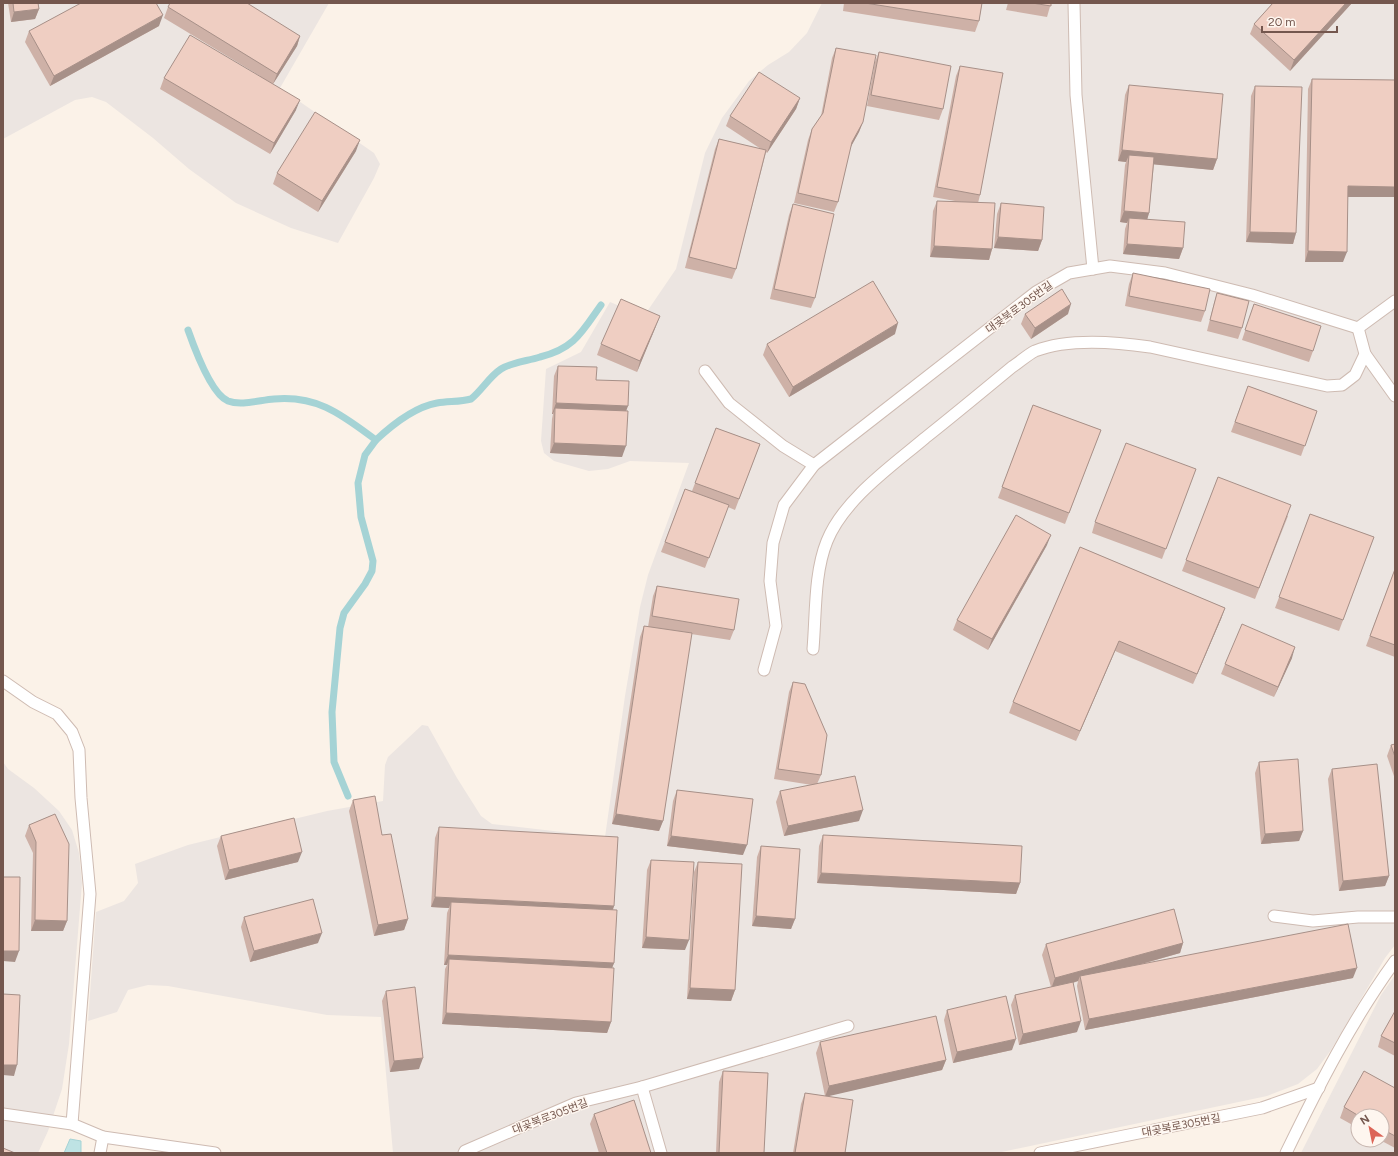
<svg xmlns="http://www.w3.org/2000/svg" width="1398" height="1156" font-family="Figtree,'Noto Sans KR',sans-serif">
<rect width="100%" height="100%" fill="#fbf2e8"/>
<g fill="#ece5e1" fill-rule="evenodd">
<path d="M3 3H329L280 88 374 153 380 164 374 178 338 243 291 228 236 203 189 169 153 138 106 102 92 97 75 100 3 139Z"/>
<path d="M822 3H1395V945L1385 958 1331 1050 1317 1069 1298 1084 1267 1096 997 1153H393L381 1017 327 1015 168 986 148 985 128 990 117 1012 88 1021 96 912 124 901 138 883 135 864 188 845 327 811 383 801 385 765 388 757 422 725 428 726 457 778 481 816 492 824 605 837 625 696 640 607 648 575 689 463 630 461 608 469 589 471 554 461 544 453 541 441 546 369 581 352 610 302 644 316 676 269 705 153 722 118 749 81 768 65 789 52 807 33Z"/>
<path d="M3 762 8 769 34 788 59 811 72 830 79 853 82 883 69 1044 62 1089 48 1131 38 1153H3Z"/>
<path d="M1395 975V1153H1301L1381 995ZM1358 1116H1382V1140H1358Z"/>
</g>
<path fill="#bee3e4" stroke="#a5d3d5" d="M70 1139 81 1141V1153H64Z"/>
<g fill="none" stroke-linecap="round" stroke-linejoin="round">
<g stroke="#a5d3d5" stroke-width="7">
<path d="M188 330C194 347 211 394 228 401 241 406 260 400 274 399 318 395 342 415 376 440L365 455 358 483 361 517 373 561 372 571 365 584 344 613 340 628 332 712 334 762 348 796"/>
<path d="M376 440C392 425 415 407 437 403 448 401 460 402 471 399 482 390 489 377 501 369 512 362 528 361 540 357 574 349 582 332 601 305"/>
</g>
<g stroke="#cebbb2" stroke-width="13">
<g id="service">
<path d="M1074 3 1076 95 1093 269"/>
<path d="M1365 354 1395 396"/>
<path d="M705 371 729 403 783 446 814 465 1036 292 1069 273 1110 266 1165 273 1252 295 1358 328 1395 301"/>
<path d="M813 649C816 614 814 573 827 541 844 499 892 466 925 438 954 415 983 391 1012 367 1020 362 1027 355 1035 351 1068 338 1116 342 1150 347L1327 386 1342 385 1355 375 1365 354 1358 328"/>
<path d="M764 670 776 626 770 581 773 543 784 505 814 465"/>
<path d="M3 681 33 702 57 714 72 732 79 750 81 798 90 894 72 1124"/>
<path d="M1274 916 1313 921 1358 917H1395"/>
<path d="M642 1087 848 1026"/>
<path d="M3 1114 72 1124 103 1137 215 1153"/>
<path d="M100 1153 103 1137"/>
<path d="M464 1153 465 1151 576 1103 642 1087 661 1153"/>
<path d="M1040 1153 1262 1108 1319 1088"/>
<path d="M1286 1153C1318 1087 1352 1020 1395 961"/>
</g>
</g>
<use href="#service" stroke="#fff" stroke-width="11"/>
</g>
<g fill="#ceb1a7">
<path d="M8 3H38L39 9 35 19 11 22Z"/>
<path d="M844 3H982L979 21 975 32 843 11Z"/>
<path d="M1008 3H1051L1047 17 1006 10Z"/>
<path d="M1273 3H1352L1290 71 1250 34 1254 24Z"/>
<path d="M168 7 300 36 297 46 273 84 296 110 270 154 160 89 164 78 260 76 164 18Z"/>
<path d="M159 26 50 86 25 42 29 31Z"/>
<path d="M836 48 863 122 859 132 850 148 838 202 834 212 794 203 808 140 812 129 821 116 832 58Z"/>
<path d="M879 52 943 109 939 120 867 106 875 62Z"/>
<path d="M960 66 980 195 978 203 992 249 989 260 930 257 933 211 937 201H955L933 197 956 76Z"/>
<path d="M1312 79 1395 80V197H1348L1343 262H1305L1308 89Z"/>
<path d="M1129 85 1217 159 1213 170 1154 164 1149 213 1147 219 1183 248 1179 259 1123 254 1125 229 1127 223 1120 222 1125 165 1126 162 1118 161 1125 95Z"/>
<path d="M1255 86 1296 233 1293 244 1246 242 1251 96Z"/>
<path d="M800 98 796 109 767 153 766 152 736 269 732 279 685 268 715 149 719 139 761 149 726 126 730 116Z"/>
<path d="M356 151 318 212 273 184 277 173Z"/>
<path d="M1001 203 1042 240 1038 251 994 248 997 214Z"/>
<path d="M793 204 815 298 811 308 770 299 789 215Z"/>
<path d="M1133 273 1205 311 1201 322 1125 306 1129 284Z"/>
<path d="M1217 293 1242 328 1238 339 1207 331 1214 303Z"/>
<path d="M1254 304 1313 351 1309 362 1242 340Z"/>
<path d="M1025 314H1068L1031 339 1021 324Z"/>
<path d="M656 326 637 372 597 355 601 344Z"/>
<path d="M895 334 789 397 763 355 767 344Z"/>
<path d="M558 366 596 380 626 411 622 457 550 453 552 419 553 414H552L554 376Z"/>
<path d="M1248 386 1317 411 1301 456 1231 432Z"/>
<path d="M1033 405 1101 430 1065 524 998 498Z"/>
<path d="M716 428 760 444 735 510 728 507 705 568 661 552 685 489 692 491Z"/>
<path d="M1196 469 1162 559 1092 533 1095 522Z"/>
<path d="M1218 477 1288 516 1255 599 1182 571Z"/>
<path d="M1310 514 1374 537 1339 631 1275 608Z"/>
<path d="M1047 545 988 650 953 630 957 620Z"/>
<path d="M1080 547 1225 608 1221 619 1193 684 1115 651 1076 741 1009 713 1013 702Z"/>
<path d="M1395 569V657L1366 646Z"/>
<path d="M657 586 734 630 730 640 691 634 663 821 659 831 612 824 640 637 644 626 648 627 653 596Z"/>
<path d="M1292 658 1274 697 1221 674 1225 664Z"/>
<path d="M793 682 821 775 817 784 859 821 784 836 776 802 780 791 812 785 774 779 789 692Z"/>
<path d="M1395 744V779L1387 756 1391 745Z"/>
<path d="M1259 762 1303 831 1299 841 1261 844 1255 773Z"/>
<path d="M1332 769 1389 876 1385 886 1339 891 1328 779Z"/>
<path d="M677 790 743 855 667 846 673 801Z"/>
<path d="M353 800 382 835 408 919 404 930 374 936 349 811Z"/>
<path d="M55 814 67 921 63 931H31L33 853 25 836 29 825Z"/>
<path d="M439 827 614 906 613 910 614 963 612 968 611 1022 607 1033 442 1024 445 969 447 965H444L447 913 449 908 431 907 435 838Z"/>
<path d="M823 835 1020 883 1016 894 817 883 819 846Z"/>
<path d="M221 836 298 862 225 880 217 846Z"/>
<path d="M761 846 795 919 791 929 752 926 757 857Z"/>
<path d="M651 860 685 950 642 948 647 870Z"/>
<path d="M698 862 735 990 731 1001 687 999 694 872Z"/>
<path d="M244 917 318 943 250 962 241 927Z"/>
<path d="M1183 943 1180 953 1142 964 1353 978 1085 1030 1077 986 1078 981 1073 983 1077 1032 1019 1045 1011 1005 1015 995 1051 987 1042 955 1046 944Z"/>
<path d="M386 991 419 1069 390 1072 382 1001Z"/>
<path d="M947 1010 1012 1050 953 1063 944 1020Z"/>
<path d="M1395 1011V1056L1378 1047 1381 1036Z"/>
<path d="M820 1042 946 1060 942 1070 826 1096 845 1153H793L801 1104 805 1093 825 1096 816 1053Z"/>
<path d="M723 1071 764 1153H716L719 1082Z"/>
<path d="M1395 1088V1148L1380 1140H1382V1116H1358V1128L1340 1118 1344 1107Z"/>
<path d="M594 1114 651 1153H599L590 1124Z"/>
</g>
<g fill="#a79088">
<path d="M1346 3H1352L1290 71 1294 60Z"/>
<path d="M39 9 35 19 11 22 14 12Z"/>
<path d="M163 15 159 26 50 86 54 76Z"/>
<path d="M300 36 297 46 273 84 277 74Z"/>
<path d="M800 98 796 109 767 153 771 142Z"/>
<path d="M300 100 296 110 270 154 274 143Z"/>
<path d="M863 122 859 132 848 152 852 142Z"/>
<path d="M360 140 356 151 318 212 322 201Z"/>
<path d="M1122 150 1217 159 1213 170 1128 162 1129 155 1126 162 1118 161Z"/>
<path d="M1348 186 1395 187V197H1344Z"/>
<path d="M1124 211 1149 213 1146 224 1129 218 1127 223 1120 222Z"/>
<path d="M1250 232 1296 233 1293 244 1246 242Z"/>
<path d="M998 237 1042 240 1038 251 994 248Z"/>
<path d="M1127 244 1183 248 1179 259 1123 254Z"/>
<path d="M934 246 992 249 989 260 930 257Z"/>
<path d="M1308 251 1347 252 1343 262H1305Z"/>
<path d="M1071 304 1068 314 1031 339 1035 328Z"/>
<path d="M660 316 656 326 637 372 640 361Z"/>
<path d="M898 323 895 334 789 397 793 387Z"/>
<path d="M556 403 628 406 624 417 555 408 553 414H552Z"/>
<path d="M554 443 626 446 622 457 550 453Z"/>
<path d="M1051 535 1047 545 988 650 992 639Z"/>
<path d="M1225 608 1221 619 1193 684 1197 674Z"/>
<path d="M1119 641 1115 651 1076 741 1080 731Z"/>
<path d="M1295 647 1292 658 1274 697 1278 687Z"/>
<path d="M863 810 859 821 784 836 788 826Z"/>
<path d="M616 814 663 821 659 831 612 824Z"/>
<path d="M1303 831 1299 841 1261 844 1265 834Z"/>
<path d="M671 836 747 845 743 855 667 846Z"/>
<path d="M302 852 298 862 225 880 229 870Z"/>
<path d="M821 873 1020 883 1016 894 817 883Z"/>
<path d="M1389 876 1385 886 1339 891 1343 881Z"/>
<path d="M435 897 614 906 610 917 451 902 449 908 431 907Z"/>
<path d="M756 916 795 919 791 929 752 926Z"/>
<path d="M408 919 404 930 374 936 378 925Z"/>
<path d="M35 920 67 921 63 931H31Z"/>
<path d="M322 933 318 943 250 962 254 951Z"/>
<path d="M646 937 689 940 685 950 642 948Z"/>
<path d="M1183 943 1180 953 1081 981 1080 976 1078 981 1051 989 1055 978Z"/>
<path d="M3 951H19L15 962 3 961Z"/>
<path d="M448 955 614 963 610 973 449 959 447 965H444Z"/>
<path d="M1357 968 1353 978 1085 1030 1089 1019Z"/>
<path d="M690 988 735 990 731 1001 687 999Z"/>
<path d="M446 1013 611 1022 607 1033 442 1024Z"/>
<path d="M1081 1021 1077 1032 1019 1045 1023 1034Z"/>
<path d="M1016 1039 1012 1050 953 1063 957 1052Z"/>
<path d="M423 1058 419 1069 390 1072 394 1061Z"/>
<path d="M946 1060 942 1070 825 1097 829 1086Z"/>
<path d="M3 1065H17L14 1076 3 1075Z"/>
</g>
<g fill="#efcec2" stroke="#a79088">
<path d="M13 3H38L39 9 14 12Z"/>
<path d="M81 3H156L163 15 54 76 29 31Z"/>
<path d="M170 3H247L300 36 277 74 168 7Z"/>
<path d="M865 3H982L979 21Z"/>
<path d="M1032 3H1051V6Z"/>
<path d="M1273 3H1346L1294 60 1254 24Z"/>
<path d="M190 35 300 100 274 143 164 78Z"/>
<path d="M836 48 876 55 863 122 852 142 838 202 798 193 812 129 823 113Z"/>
<path d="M879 52 951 66 943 109 871 95Z"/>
<path d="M960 66 1003 73 980 195 937 187Z"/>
<path d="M759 72 800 98 771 142 730 116Z"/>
<path d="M1312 79 1395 80V187L1348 186 1347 252 1308 251Z"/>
<path d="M1129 85 1223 94 1217 159 1122 150Z"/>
<path d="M1255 86 1302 87 1296 233 1250 232Z"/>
<path d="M315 112 360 140 322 201 277 173Z"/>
<path d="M719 139 766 150 736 269 689 257Z"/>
<path d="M1129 155 1154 157 1149 213 1124 211Z"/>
<path d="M937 201 995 203 992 249 934 246Z"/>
<path d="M1001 203 1044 207 1042 240 998 237Z"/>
<path d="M793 204 834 214 815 298 774 289Z"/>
<path d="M1129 218 1185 222 1183 248 1127 244Z"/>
<path d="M1133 273 1210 289 1205 311 1129 296Z"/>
<path d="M873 281 898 323 793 387 767 344Z"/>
<path d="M1062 289 1071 304 1035 328 1025 314Z"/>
<path d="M1217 293 1249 301 1242 328 1210 320Z"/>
<path d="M621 299 660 316 640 361 601 344Z"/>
<path d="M1254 304 1321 326 1313 351 1245 330Z"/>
<path d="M558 366 597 367 596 380 629 381 628 406 556 403Z"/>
<path d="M1248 386 1317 411 1305 446 1235 422Z"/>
<path d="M1033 405 1101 430 1069 513 1002 487Z"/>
<path d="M555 408 628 411 626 446 554 443Z"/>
<path d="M716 428 760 444 739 499 695 483Z"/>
<path d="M1126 443 1196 469 1166 549 1095 522Z"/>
<path d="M1218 477 1291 505 1259 588 1186 560Z"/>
<path d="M685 489 729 505 709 558 665 542Z"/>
<path d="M1310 514 1374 537 1343 620 1279 597Z"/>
<path d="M1016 515 1051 535 992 639 957 620Z"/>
<path d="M1080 547 1225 608 1197 674 1119 641 1080 731 1013 702Z"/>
<path d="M1395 569V645L1370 636Z"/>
<path d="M657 586 739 599 734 630 652 616Z"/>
<path d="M1242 624 1295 647 1278 687 1225 664Z"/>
<path d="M644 626 692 633 663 821 616 814Z"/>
<path d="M793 682 805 684 827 735 821 775 778 769Z"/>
<path d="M1395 744V757L1391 745Z"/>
<path d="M1298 759 1303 831 1265 834 1259 762Z"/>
<path d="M1377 764 1389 876 1343 881 1332 769Z"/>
<path d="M855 776 863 810 788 826 780 791Z"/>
<path d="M677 790 753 799 747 845 671 836Z"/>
<path d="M375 796 382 835 391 834 408 919 378 925 353 800Z"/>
<path d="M55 814 69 844 67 921 35 920 36 842 29 825Z"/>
<path d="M294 818 302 852 229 870 221 836Z"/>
<path d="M439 827 618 837 614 906 435 897Z"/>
<path d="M823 835 1022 846 1020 883 821 873Z"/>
<path d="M761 846 800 849 795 919 756 916Z"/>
<path d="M651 860 694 862 689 940 646 937Z"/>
<path d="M698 862 742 864 735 990 690 988Z"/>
<path d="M3 877H20L19 951H3Z"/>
<path d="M313 899 322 933 254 951 244 917Z"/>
<path d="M451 902 617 910 614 963 448 955Z"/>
<path d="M1174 909 1183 943 1055 978 1046 944Z"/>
<path d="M1348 924 1357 968 1089 1019 1080 976Z"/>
<path d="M449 959 614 968 611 1022 446 1013Z"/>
<path d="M1073 982 1081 1021 1023 1034 1015 995Z"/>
<path d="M415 987 423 1058 394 1061 386 991Z"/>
<path d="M3 994 20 995 17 1065H3Z"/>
<path d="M1006 996 1016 1039 957 1052 947 1010Z"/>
<path d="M1395 1011V1043L1381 1036Z"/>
<path d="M936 1016 946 1060 829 1086 820 1042Z"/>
<path d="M723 1071 768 1073 764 1153H719Z"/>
<path d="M1364 1071 1395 1088V1136L1382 1129V1116H1359L1344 1107Z"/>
<path d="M805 1093 853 1100 845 1153H795Z"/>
<path d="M634 1100 651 1153H607L594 1114Z"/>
<path d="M3 1148 15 1153H3Z"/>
</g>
<g text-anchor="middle" stroke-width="3" stroke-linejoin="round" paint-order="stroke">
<g font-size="11" fill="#74574e" stroke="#fef6ef">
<text transform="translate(1019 307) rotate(-36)" y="4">대곶북로305번길</text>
<text transform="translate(550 1116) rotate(-21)" y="4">대곶북로305번길</text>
<text transform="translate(1181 1125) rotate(-11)" y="4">대곶북로305번길</text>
</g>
</g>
<rect width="1398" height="1156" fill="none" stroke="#74574e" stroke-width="8"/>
<g transform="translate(1370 1128) rotate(327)"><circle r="19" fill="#fef6ef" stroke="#c7b6af"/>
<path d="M0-3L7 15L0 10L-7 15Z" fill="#dc6557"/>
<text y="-6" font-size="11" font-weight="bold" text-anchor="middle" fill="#74574e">N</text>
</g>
<path d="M1262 26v6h75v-6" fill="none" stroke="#74574e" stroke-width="2"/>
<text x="1268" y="26" font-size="12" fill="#74574e" stroke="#fef6ef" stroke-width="3" paint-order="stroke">20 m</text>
</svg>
